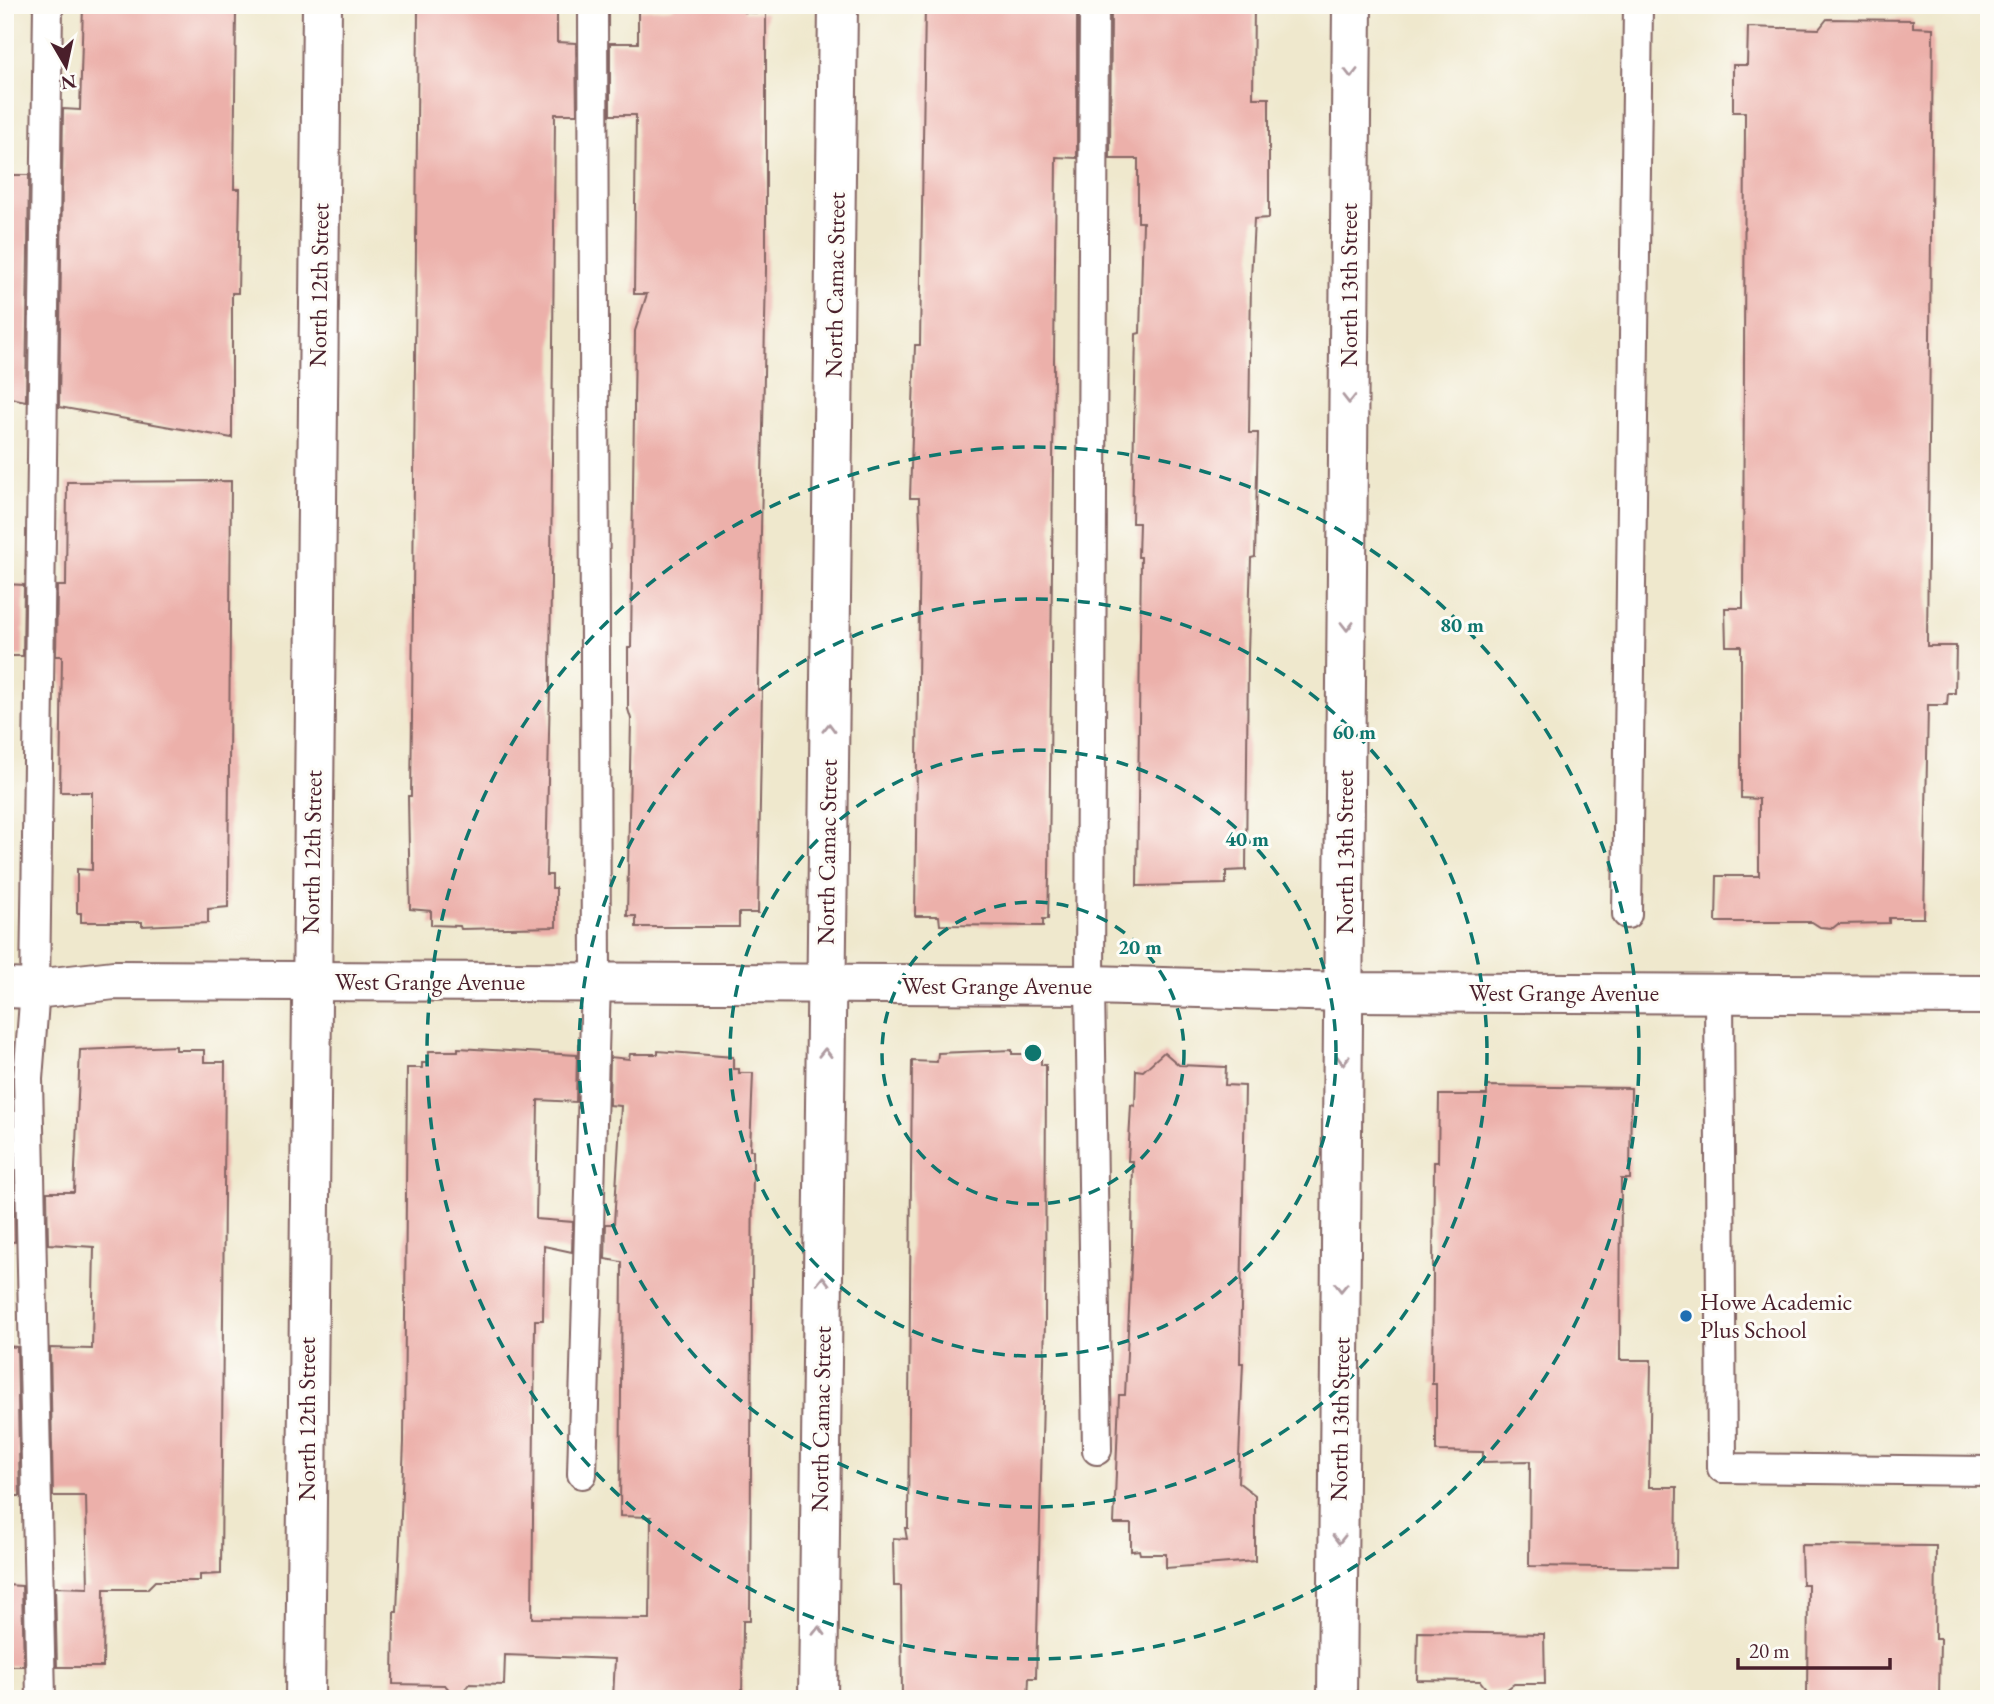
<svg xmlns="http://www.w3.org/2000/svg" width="1994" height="1704" font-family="'EB Garamond',serif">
<rect width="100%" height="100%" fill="#fdfcf7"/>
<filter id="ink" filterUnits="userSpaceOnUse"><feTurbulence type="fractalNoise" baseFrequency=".0143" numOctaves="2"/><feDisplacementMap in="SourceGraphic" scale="14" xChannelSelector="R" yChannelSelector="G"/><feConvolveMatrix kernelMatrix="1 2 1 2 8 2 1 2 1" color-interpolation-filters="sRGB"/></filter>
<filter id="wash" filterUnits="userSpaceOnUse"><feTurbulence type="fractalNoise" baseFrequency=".00686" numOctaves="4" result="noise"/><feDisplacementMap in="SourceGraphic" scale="28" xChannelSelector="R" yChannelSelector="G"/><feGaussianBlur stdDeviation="1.57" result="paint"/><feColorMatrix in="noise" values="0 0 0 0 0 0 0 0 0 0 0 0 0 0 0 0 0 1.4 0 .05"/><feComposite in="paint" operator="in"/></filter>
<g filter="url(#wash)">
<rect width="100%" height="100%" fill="#efe8cd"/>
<g id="blocks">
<g fill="#ecb0aa">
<path d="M83 5H216L236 10 234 189H240L238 293H232V438L59 407 63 109 80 110Z"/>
<path d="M441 5 557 7V42L576 43 577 114H555L550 687 546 875H552V888H556V927L461 929 460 926 431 925V911L410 909 408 796H411L412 718 418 8H437Z"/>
<path d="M673 5H745L744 12 766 13V269L758 690H762L758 913H739V927H636V916H627L631 719 628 709V648H631L635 331 647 294H634L636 115H610V43H638V10L673 8Z"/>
<path d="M925 5H1077V158L1056 157 1049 876 1048 919H1043V926L940 925 939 916H915L920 528 919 498H910L915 345H920Z"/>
<path d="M1111 5H1254L1253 98H1269V218L1254 219 1251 279 1249 433H1258L1255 557 1251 558 1248 652 1246 870 1226 871V884L1137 886 1141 557H1138L1139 523H1132L1136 334 1140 333 1143 222H1138V159H1110Z"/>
<path d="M1827 19 1913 20V27L1933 28 1927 646H1956L1955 693H1948L1947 705H1928L1924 918H1889V923L1838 924 1833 928 1820 927 1812 922H1716L1717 876H1759V799L1741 798V646H1726L1725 608H1743L1745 112H1733V65H1747L1748 27 1819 29Z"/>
<path d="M5 175H29L26 401 5 397Z"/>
<path d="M231 481 228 907 208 909V923L142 926V922H81V913H77V869L92 870V792H60L62 656H56L57 586H66L67 482Z"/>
<path d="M5 584 24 585 23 656H5Z"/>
<path d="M176 1046V1050H204V1062H225L221 1574 200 1575V1581H155L147 1589H104L103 1667H57L55 1587 88 1588 86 1496H53L50 1348 92 1349 94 1247 48 1244 47 1192H74L80 1050Z"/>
<path d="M458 1048 577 1055 576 1102 538 1100 536 1219 573 1222 572 1252 544 1246 543 1320H535L532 1618 650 1619 651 1517 620 1516 622 1262 605 1259 606 1224H614L621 1106 609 1105 610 1057 629 1059 630 1054H658V1051L733 1057V1069H739V1073H753L750 1150H753L750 1621H743L742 1699H613L615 1659 505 1655 504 1685 469 1684 457 1699 445 1685 393 1684 394 1612H397L404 1442 407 1068H422V1063H428L429 1051H458Z"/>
<path d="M1012 1050V1054H1041V1065H1046L1045 1321 1036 1678H1029L1028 1699H902L901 1586H894L893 1538 907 1539 905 1528H908L912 1061 937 1062 938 1053Z"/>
<path d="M1164 1052 1179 1065 1226 1067 1225 1085 1245 1086 1240 1363H1243L1238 1482 1255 1495V1561L1166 1568V1554H1140L1139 1550 1131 1551V1524H1114L1119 1395H1125L1132 1245 1133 1161H1128L1131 1105 1135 1106 1136 1070 1143 1071Z"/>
<path d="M1487 1086 1631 1088 1630 1179H1621L1620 1360H1651L1649 1487H1677L1676 1568 1529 1566 1530 1461 1483 1462V1452L1436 1451V1384H1432L1434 1162H1438L1439 1095H1487Z"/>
<path d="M5 1192H14L15 1242 5 1241Z"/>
<path d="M5 1346 17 1347 20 1496H5Z"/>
<path d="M1801 1545 1936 1546 1935 1639H1940L1939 1699H1807L1808 1584H1802Z"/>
<path d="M5 1585 22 1586 24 1666H5Z"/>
<path d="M1418 1632 1544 1634 1545 1684H1514L1506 1690 1488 1691 1480 1681 1417 1680Z"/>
</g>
</g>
</g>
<g filter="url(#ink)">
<use href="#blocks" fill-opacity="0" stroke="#846564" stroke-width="2"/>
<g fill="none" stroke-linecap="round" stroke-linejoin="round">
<g stroke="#846564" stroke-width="32">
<g id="service">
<path d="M1094 5 1090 985 1097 1450"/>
<path d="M1627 914 1638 5"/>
<path d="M1719 993 1722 1468 1989 1471"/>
<path d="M582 1474 596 982 593 5"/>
<path d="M41 1699 28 1079 35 989 48 5"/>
</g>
</g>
<g stroke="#846564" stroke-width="42">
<g id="minor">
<path d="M5 988 35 989 114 980 1090 985 1344 992 1989 995"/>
<path d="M305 1699 322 5"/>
<path d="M818 1699 838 5"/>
<path d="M1337 1699 1352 5"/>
</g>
</g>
<use href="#service" stroke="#fff" stroke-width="28"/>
<use href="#minor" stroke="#fff" stroke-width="38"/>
</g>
<defs><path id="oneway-chevron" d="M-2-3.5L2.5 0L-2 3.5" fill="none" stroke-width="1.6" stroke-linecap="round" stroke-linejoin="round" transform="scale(1.75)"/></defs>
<g stroke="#ae9aa0">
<use href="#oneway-chevron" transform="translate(1351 73) rotate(90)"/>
<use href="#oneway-chevron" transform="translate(1349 399) rotate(90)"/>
<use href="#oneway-chevron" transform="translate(1347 626) rotate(90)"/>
<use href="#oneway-chevron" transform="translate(829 728) rotate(-89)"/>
<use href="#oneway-chevron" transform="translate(825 1053) rotate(-89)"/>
<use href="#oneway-chevron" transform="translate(1343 1060) rotate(91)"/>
<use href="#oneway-chevron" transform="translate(823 1281) rotate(-89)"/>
<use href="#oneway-chevron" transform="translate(1341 1287) rotate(91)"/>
<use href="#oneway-chevron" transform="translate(1339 1539) rotate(91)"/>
<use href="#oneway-chevron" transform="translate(819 1631) rotate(-89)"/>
</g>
</g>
<g fill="none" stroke="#0f766e" stroke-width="3.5" stroke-dasharray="12 9">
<circle cx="1033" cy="1053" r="151"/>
<circle cx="1033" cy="1053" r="303"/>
<circle cx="1033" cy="1053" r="454"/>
<circle cx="1033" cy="1053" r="606"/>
</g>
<circle fill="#1f6fb2" stroke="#fdfcf7" stroke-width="2.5" cx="1686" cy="1316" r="7"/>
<g text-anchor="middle" stroke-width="6" stroke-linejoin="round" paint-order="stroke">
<g font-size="24" fill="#4a1f2b" stroke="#fdfcf7">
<text transform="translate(319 285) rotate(-89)" y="8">North 12th Street</text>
<text transform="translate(835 285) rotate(-89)" y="8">North Camac Street</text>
<text transform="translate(1349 285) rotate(-90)" y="8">North 13th Street</text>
<text transform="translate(312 852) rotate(-89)" y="8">North 12th Street</text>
<text transform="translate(827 852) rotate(-89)" y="8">North Camac Street</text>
<text transform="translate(1345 852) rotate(-90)" y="8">North 13th Street</text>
<text x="430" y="990">West Grange Avenue</text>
<text x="997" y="994">West Grange Avenue</text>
<text x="1564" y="1001">West Grange Avenue</text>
<text transform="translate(307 1419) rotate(-90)" y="8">North 12th Street</text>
<text transform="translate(821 1419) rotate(-89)" y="8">North Camac Street</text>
<text transform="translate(1340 1419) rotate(-89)" y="8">North 13th Street</text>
</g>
<g font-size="24" fill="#4a1f2b" stroke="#fdfcf7" text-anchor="start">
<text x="1700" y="1310">Howe Academic<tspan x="1700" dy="28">Plus School</tspan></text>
</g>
</g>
<circle cx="1033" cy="1053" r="10" fill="#0f766e" stroke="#fdfcf7" stroke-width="3.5"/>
<g font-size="21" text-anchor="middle" font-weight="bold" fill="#0f766e" stroke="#fdfcf7" stroke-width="6" stroke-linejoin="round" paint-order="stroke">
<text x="1462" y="632">80 m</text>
<text x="1354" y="739">60 m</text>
<text x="1247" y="846">40 m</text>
<text x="1140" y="954">20 m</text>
</g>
<rect width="1994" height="1704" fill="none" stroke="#fdfcf7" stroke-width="28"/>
<g transform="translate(66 66) rotate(171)" stroke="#fdfcf7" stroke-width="5" paint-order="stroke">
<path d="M0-5L12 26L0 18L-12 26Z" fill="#4a1f2b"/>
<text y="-10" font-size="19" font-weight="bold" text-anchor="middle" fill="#4a1f2b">N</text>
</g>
<path d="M1738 1658v10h152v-10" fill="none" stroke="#4a1f2b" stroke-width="3.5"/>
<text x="1749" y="1658" font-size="21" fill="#4a1f2b" stroke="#fdfcf7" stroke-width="5" paint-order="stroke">20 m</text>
</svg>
